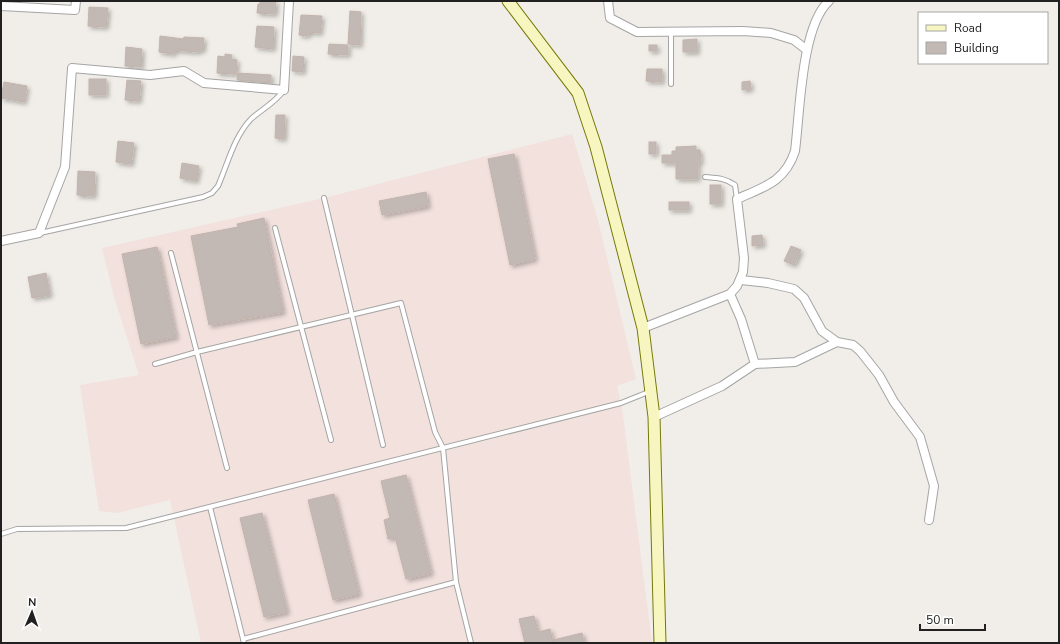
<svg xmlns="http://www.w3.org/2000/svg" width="1060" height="644" font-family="'Nunito Sans',sans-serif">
<defs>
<filter id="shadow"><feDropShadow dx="2.5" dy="2.5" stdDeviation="2" flood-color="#0004"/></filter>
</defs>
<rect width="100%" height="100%" fill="#f1eee9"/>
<path fill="#f2e1dd" d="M572 134 598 220 636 379 617 386 622 408 652 643H201L170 500 117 513 99 511 80 385 139 375 114 297 102 248 324 198Z"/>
<g fill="#c2b9b5" stroke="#c3b3ab" filter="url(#shadow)">
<path d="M260 1H276L275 14 257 13 258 4H260Z"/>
<path d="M89 7 108 8 106 27 88 26Z"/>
<path d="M350 11 361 12 360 45 348 44Z"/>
<path d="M301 15 322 16 320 33 308 32V36L299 35Z"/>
<path d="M257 26 274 27 273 49 255 47Z"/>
<path d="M160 36 183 39 184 37 204 38 203 50H198V52L174 50V54L159 52Z"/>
<path d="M697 39V52H683V40Z"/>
<path d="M329 44 348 45V55L328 54Z"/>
<rect x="649" y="45" width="8" height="6"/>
<path d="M126 47 142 49 141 67 125 66Z"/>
<path d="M225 54 232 55 231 59 237 60 236 74 217 73 218 56 225 57Z"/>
<path d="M293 56 304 57 303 72 292 71Z"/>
<path d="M647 69H662V82L646 81Z"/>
<path d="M238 73 271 75V83L237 80Z"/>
<rect x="89" y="79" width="17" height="16"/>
<path d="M127 80 141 81 139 101 125 100Z"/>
<path d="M750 81 751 89 742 90V82Z"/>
<path d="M4 82 27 86 24 102 1 98Z"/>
<path d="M276 115H285L284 139 275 138Z"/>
<path d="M118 141 134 143 131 164 116 162Z"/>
<rect x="649" y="142" width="7" height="12"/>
<path d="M696 146V150H700L701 162H698V179H676V163H662V155H672V151H676V147Z"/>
<path d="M514 154 535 259 510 265 488 159Z"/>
<path d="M182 163 199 166 196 181 180 178Z"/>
<path d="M78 171 95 172 94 196 77 195Z"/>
<rect x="710" y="185" width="11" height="19"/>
<path d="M426 192 428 206 382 215 379 201Z"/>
<rect x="669" y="202" width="20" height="8"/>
<path d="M264 218 283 312 209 325 191 236 238 227 237 224Z"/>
<path d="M762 235 763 245 752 246V236Z"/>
<path d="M791 246 801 250 794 265 784 261Z"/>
<path d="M157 247 176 337 141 344 122 254Z"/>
<path d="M46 273 50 295 32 298 28 277Z"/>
<path d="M406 475 431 573 406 579 395 537 388 539 384 520 390 518 381 481Z"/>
<path d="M334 494 359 594 333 600 308 500Z"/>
<path d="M262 513 287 612 264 617 240 518Z"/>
<path d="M534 616 538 632 550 629 553 643V640L582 633 584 643H525L519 619Z"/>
</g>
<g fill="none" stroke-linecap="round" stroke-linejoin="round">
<g stroke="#a5a5a5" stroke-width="6">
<g id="lane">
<path d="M671 84V33"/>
<path d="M705 177C717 178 725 178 735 185L737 199"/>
<path d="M324 198 383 445"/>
<path d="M275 228 331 440"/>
<path d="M40 233 203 197 212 193 218 186C228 163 234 137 251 119 262 109 275 103 284 90"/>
<path d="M171 253 227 468"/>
<path d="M155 364 197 352 401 303 435 432 443 448 456 582 471 643"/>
<path d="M210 507 244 643"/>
<path d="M1 534 17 529 126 528 621 403 651 391"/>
<path d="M243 639 456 582"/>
</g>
</g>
<g stroke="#a5a5a5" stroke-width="10">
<g id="street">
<path d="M608 1 610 18 637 32 743 31 771 33 794 40 807 50"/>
<path d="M1 6 75 10 76 1"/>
<path d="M1 241 39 233 65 167 72 68 150 75 184 71 204 83 284 90 289 1"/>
<path d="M741 280 768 283 794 289 804 298 822 331 837 342"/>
<path d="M730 294 741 319 755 364"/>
<path d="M643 328 730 294 737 286 743 272 744 258 737 199C764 187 785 182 795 151 800 113 801 26 829 1"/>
<path d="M654 417 722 386 755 364 795 362 837 342 853 345 860 351 879 375 894 402 920 437 934 486 929 520"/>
</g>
</g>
<g stroke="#767908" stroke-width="13">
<path id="secondary" d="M508 1 578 93 596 147 643 328 654 417 660 643"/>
</g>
<use href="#lane" stroke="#fff" stroke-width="4"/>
<use href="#street" stroke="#fff" stroke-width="8"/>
<use href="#secondary" stroke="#f8f6c0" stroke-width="11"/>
</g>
<rect width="1060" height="644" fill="none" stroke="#212121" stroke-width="4"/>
<rect x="918" y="12" width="130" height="52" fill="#ffffff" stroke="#a6a6a6"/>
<rect x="926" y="25" width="20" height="6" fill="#f8f6c0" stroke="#a6a6a6"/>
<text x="954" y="32" font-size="12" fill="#212121">Road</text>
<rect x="926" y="42" width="20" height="12" fill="#c2b9b5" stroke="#a6a6a6"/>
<text x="954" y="52" font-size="12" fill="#212121">Building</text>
<g transform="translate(32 612) rotate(2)" stroke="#ffffff" stroke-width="3" paint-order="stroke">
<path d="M0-3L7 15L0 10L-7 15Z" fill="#212121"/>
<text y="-6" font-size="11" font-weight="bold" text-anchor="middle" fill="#212121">N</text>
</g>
<path d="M920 624v6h65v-6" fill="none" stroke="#212121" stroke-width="2"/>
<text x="926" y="624" font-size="12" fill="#212121" stroke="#ffffff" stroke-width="3" paint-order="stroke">50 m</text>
</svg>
